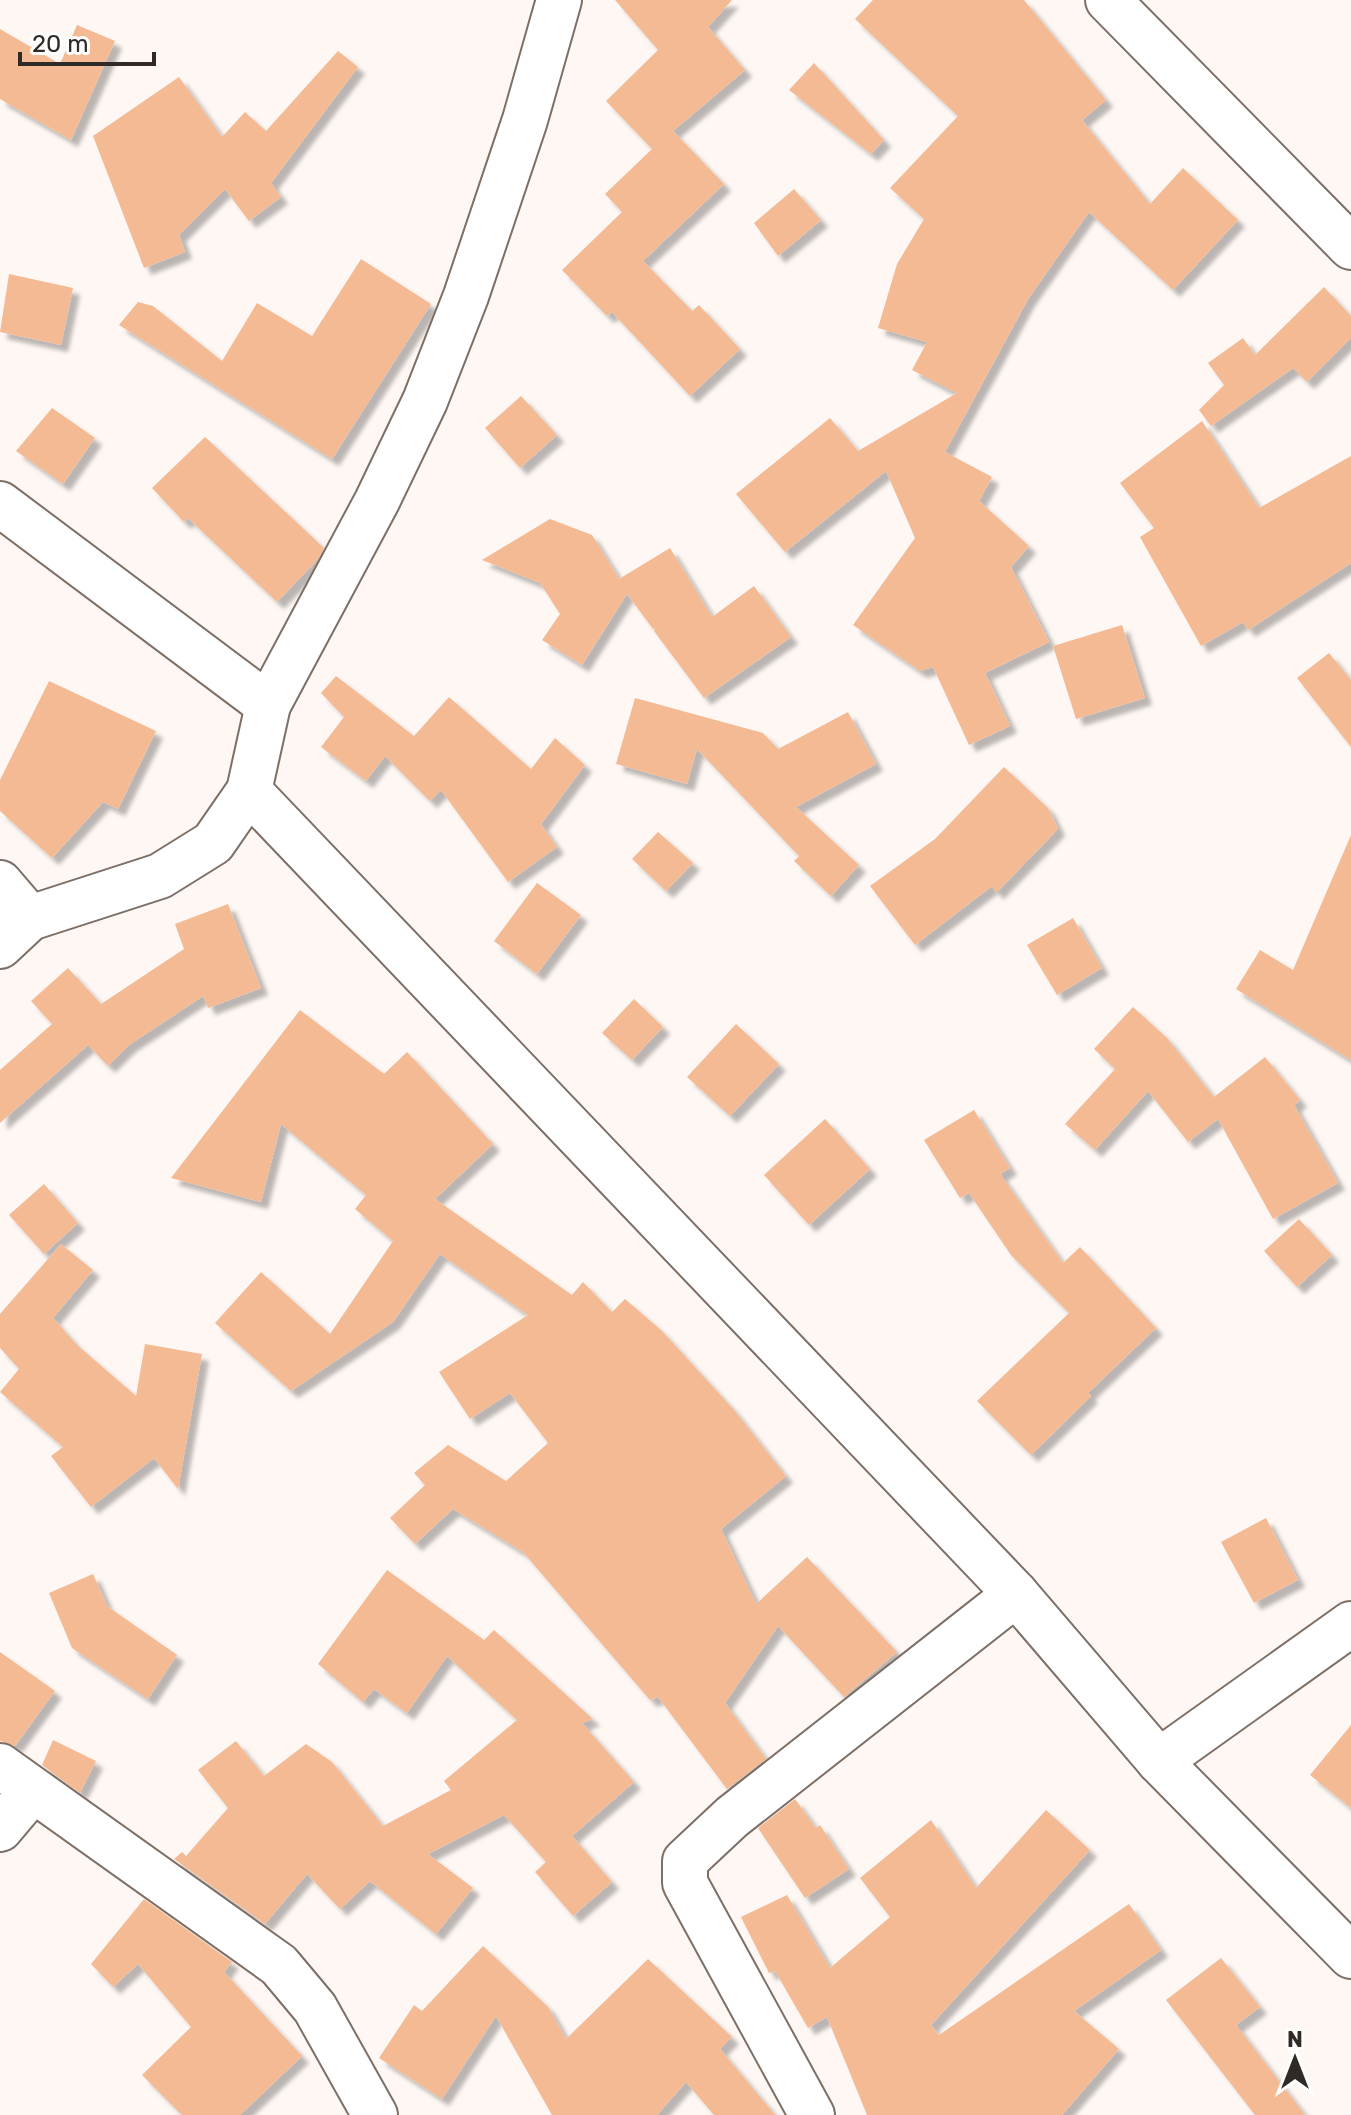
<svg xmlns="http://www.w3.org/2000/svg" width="1351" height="2115" font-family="Rubik,sans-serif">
<defs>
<filter id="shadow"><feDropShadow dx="7" dy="7" stdDeviation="2" flood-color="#0004"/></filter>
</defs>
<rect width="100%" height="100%" fill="#fef7f3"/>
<g fill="#f4ba94" filter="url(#shadow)">
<path d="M615 0H732L708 27 745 70 673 131 724 184 643 261 692 311 699 305 740 349 690 396 612 312 607 316 562 270 622 212 605 194 652 149 606 101 658 50Z"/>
<path d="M873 0H1024L1106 100 1082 120 1150 204 1183 168 1238 220 1173 290 1089 212 1028 299 945 452 992 477 979 501 1029 546 1011 567 1049 642 985 673 1010 726 969 745 933 667 920 671 853 625 915 538 886 471 785 552 736 494 830 418 858 451 957 393 912 370 927 342 878 328 897 264 924 219 890 188 958 116 855 19Z"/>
<path d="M77 25 115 41 71 140 0 99V29L60 64Z"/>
<path d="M338 51 358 67 271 183 281 197 249 221 225 189 179 235 185 252 144 268 93 136 179 77 222 137 245 112 266 131Z"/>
<path d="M814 63 884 140 871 154 789 90Z"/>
<path d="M794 189 821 220 778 256 754 223Z"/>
<path d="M361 259 431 304 332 459 119 325 138 302 153 306 222 361 257 303 312 336Z"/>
<path d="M9 274 73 288 61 345 0 332Z"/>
<path d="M1324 287 1351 316V338L1307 382 1293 368 1211 426 1199 410 1224 385 1208 363 1243 338 1255 355Z"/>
<path d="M521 396 557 435 520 468 485 428Z"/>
<path d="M52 408 95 438 63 484 16 451Z"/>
<path d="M1202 421 1259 508 1351 456V563L1248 630 1243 622 1201 646 1140 537 1154 528 1120 483Z"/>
<path d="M205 437 324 548 318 559 277 602 188 518 184 522 152 488Z"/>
<path d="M550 519 592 535 619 579 670 548 712 617 754 586 791 637 704 698 654 631 655 628 653 629 627 594 582 665 542 640 560 614 540 583 482 560Z"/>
<path d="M1122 625 1145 698 1076 719 1053 646Z"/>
<path d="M1329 653 1351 680V747L1297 678Z"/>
<path d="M336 676 414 736 449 697 531 769 555 738 585 765 541 824 557 847 508 882 441 790 430 801 385 756 366 781 321 747 344 717 321 693Z"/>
<path d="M49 681 156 731 118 809 103 802 52 858 0 811V780Z"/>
<path d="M635 698 763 733 778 749 848 712 876 764 796 807 859 865 831 896 794 861 799 856 697 749 687 784 616 764Z"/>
<path d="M1004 767 1048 808 1058 829 996 893 992 886 915 945 870 886 935 839Z"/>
<path d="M658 832 693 863 666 891 632 859Z"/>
<path d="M1351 835V1060L1236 989 1260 950 1293 970Z"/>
<path d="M537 883 581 915 537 974 494 941Z"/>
<path d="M228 904 261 988 208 1008 203 996 129 1045 108 1066 88 1045 0 1123V1070L52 1024 31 1001 68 968 101 1004 184 949 175 924Z"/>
<path d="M1073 918 1102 968 1057 995 1027 945Z"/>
<path d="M634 999 663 1027 632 1060 602 1033Z"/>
<path d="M1133 1007 1167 1038 1214 1097 1265 1057 1300 1100 1294 1105 1338 1183 1273 1219 1218 1119 1188 1142 1148 1091 1095 1150 1065 1124 1115 1069 1094 1049Z"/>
<path d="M300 1010 384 1074 407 1052 493 1144 435 1199 572 1295 583 1282 612 1312 625 1299 662 1331 734 1410 786 1476 721 1529 756 1604 807 1557 897 1652 844 1697 778 1626 725 1703 766 1759 727 1789 658 1697 650 1700 523 1552 453 1509 415 1544 390 1518 425 1485 414 1473 448 1445 506 1481 548 1443 510 1393 470 1419 439 1372 528 1315 440 1254 393 1322 291 1391 215 1323 261 1272 330 1334 393 1241 355 1209 366 1195 281 1124 261 1202 171 1178Z"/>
<path d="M736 1024 779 1064 730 1116 687 1077Z"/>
<path d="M974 1110 1010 1168 1000 1174 1063 1263 1080 1247 1156 1328 1088 1393 1091 1396 1031 1455 977 1401 1069 1313 1011 1255 969 1193 960 1198 924 1140Z"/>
<path d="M825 1119 870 1169 809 1225 764 1175Z"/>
<path d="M44 1184 78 1223 44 1254 9 1215Z"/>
<path d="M1299 1219 1332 1255 1297 1287 1264 1251Z"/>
<path d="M61 1244 93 1270 53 1318 76 1344 136 1396 145 1344 202 1354 178 1489 154 1458 91 1507 51 1456 63 1447 0 1392 19 1369 0 1348V1314Z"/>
<path d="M1266 1518 1298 1580 1254 1603 1221 1542Z"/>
<path d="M387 1570 484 1640 494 1630 593 1719 582 1723 634 1782 572 1836 612 1882 573 1916 535 1872 546 1862 504 1815 428 1854 473 1888 436 1934 370 1881 340 1909 307 1874 265 1924 174 1859 182 1852 186 1856 228 1808 198 1770 236 1741 264 1776 306 1744 332 1762 383 1826 451 1790 444 1781 517 1720 447 1656 407 1713 374 1689 363 1702 318 1664Z"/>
<path d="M93 1574 107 1606 177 1655 148 1699 72 1648 49 1593Z"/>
<path d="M0 1652 55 1691 15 1746 0 1741Z"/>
<path d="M1351 1725V1808L1310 1775Z"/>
<path d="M53 1740 96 1761 80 1793 42 1765Z"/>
<path d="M795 1799 816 1828 820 1825 849 1869 805 1898 758 1828Z"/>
<path d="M1046 1810 1090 1850 931 2025 939 2035 1129 1904 1161 1950 1074 2011 1119 2049 1062 2115H867L827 2017 808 2028 775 1971 769 1973 741 1917 787 1895 830 1968 890 1917 860 1878 931 1820 976 1888Z"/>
<path d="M144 1899 232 1962 224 1972 302 2056 240 2115H182L142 2075 191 2027 138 1964 113 1987 91 1964Z"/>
<path d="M483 1946 548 2007 566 2039 648 1959 732 2037 720 2049 775 2115H714L686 2082 657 2115H552L496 2016 442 2099 379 2058 414 2005 422 2011Z"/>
<path d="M1221 1958 1260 2007 1236 2025 1305 2115H1255L1166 2000Z"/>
</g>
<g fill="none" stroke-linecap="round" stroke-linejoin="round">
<g stroke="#7d6f66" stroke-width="48">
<g id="minor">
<path d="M1108 0 1351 247"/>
<path d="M0 504 268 705"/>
<path d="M249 791 1016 1594 1159 1761 1351 1956"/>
<path d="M0 883 30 918"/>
<path d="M0 946 30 918 160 876 213 843 249 791 268 705 377 501 425 401 466 296 525 120 559 0"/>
<path d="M1159 1761 1351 1624"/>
<path d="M0 1766 279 1965 315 2008 375 2115"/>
<path d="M0 1829 32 1791"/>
<path d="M812 2115 685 1883V1861L732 1817 1016 1594"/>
</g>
</g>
<use href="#minor" stroke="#fff" stroke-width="44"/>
</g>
<g transform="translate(1295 2059)" stroke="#ffffff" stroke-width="6" paint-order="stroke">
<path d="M0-6L14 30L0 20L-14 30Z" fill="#302a26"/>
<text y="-12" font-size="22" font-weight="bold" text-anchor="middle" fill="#302a26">N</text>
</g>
<path d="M20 52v12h134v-12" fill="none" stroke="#302a26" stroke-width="4"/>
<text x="32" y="52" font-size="24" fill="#302a26" stroke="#ffffff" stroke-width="6" paint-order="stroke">20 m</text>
</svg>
